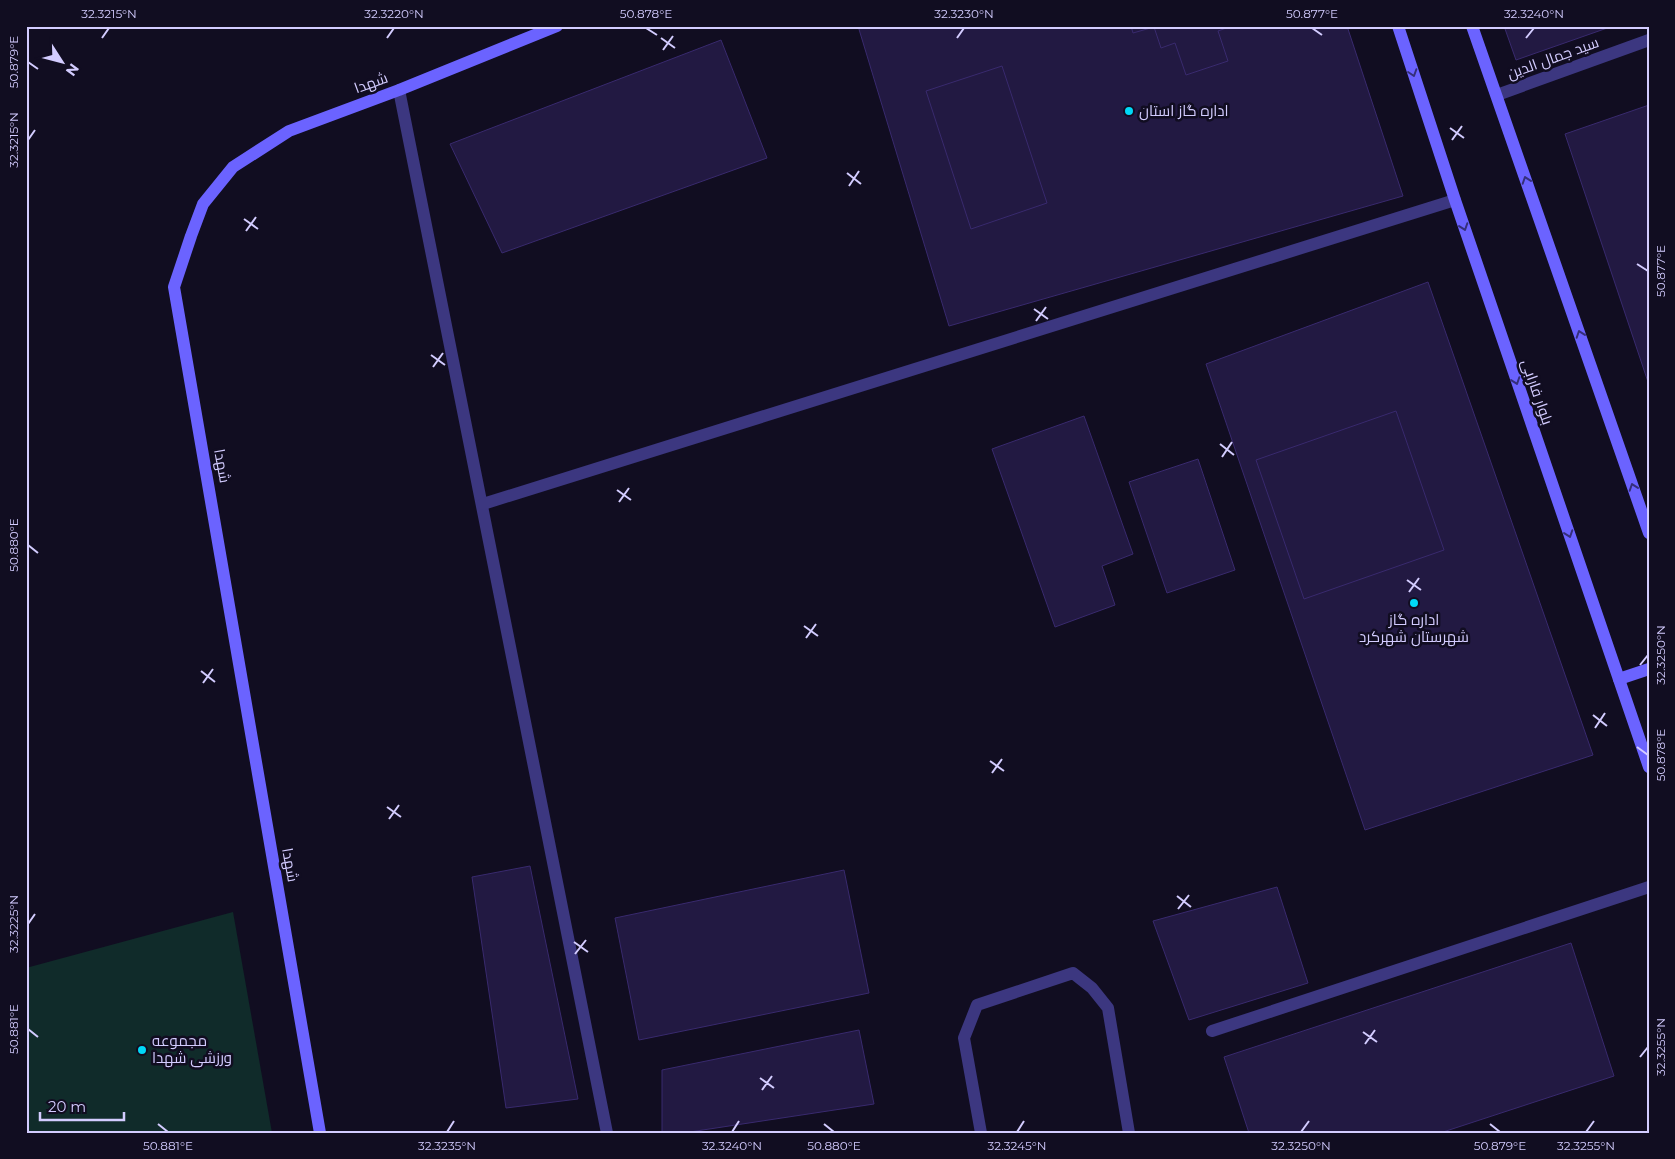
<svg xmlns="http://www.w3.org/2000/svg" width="1675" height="1159" font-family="Montserrat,Cairo,sans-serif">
<rect width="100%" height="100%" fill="#110d21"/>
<path fill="#102b2a" d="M233 912 272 1133H26V968Z"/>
<g fill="#221942" stroke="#392a6e">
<path d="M858 26H1347L1403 196 949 326Z"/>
<path d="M1131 26H1232L1218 31 1228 61 1186 75 1175 43 1161 48 1154 27 1133 33Z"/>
<path d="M1504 26H1613L1516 60Z"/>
<path d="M721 40 767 158 502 253 450 144Z"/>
<path d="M1002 66 1047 203 971 229 926 91Z"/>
<path d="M1649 105V385L1565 134Z"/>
<path d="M1428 282 1593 755 1365 830 1206 364Z"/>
<path d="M1396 411 1444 550 1304 599 1256 460Z"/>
<path d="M1084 416 1133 554 1102 566 1115 605 1055 627 992 449Z"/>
<path d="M1198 459 1235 570 1167 593 1129 482Z"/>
<path d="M530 866 578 1099 506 1108 472 877Z"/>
<path d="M844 870 869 993 639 1040 615 918Z"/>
<path d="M1277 887 1308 983 1189 1020 1153 921Z"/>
<path d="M1571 943 1614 1076 1440 1133H1249L1224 1057Z"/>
<path d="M859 1030 874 1104 683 1133H662V1070Z"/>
</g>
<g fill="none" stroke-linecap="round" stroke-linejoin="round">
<g stroke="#3c3780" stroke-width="12">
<path d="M399 90 607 1133"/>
<path d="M483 504 1455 200"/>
<path d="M1212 1031 1649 887"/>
<path d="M981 1133 964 1038 977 1005 1073 973 1092 988 1108 1008 1129 1133"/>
</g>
<path stroke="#3c3780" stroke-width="12" d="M1497 95 1649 40"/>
<g stroke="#6b63ff" stroke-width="12">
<path d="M1398 26 1455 200 1649 767"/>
<path d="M1472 26 1649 533"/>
<path d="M1619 679 1649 669"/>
<path d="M320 1133 174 287 191 236 203 204 233 167 289 131 399 90 557 26"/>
</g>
</g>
<defs><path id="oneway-chevron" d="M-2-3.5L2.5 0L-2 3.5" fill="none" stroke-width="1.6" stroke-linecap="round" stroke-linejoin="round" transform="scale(1.25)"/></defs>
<g stroke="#352f7a">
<use href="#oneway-chevron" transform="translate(1413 73) rotate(72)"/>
<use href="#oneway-chevron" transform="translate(1526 180) rotate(-109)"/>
<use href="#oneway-chevron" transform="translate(1464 227) rotate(71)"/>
<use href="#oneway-chevron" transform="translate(1580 334) rotate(-109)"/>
<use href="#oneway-chevron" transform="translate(1516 381) rotate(71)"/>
<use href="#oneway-chevron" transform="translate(1633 487) rotate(-109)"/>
<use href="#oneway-chevron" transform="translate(1569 534) rotate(71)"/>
</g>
<path fill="none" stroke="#d3ccff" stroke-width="2" d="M646 28 657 35M1312 28 1322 35M102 38 109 28M387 38 394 28M661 38 675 48M957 38 964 28M1526 38 1534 28M663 50 673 36M28 62 38 69M1450 128 1464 138M28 140 35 130M1452 140 1462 126M847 173 861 184M849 186 859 171M244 219 258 229M246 231 256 217M1637 264 1648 271M1034 309 1048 319M1036 321 1046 307M431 355 445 365M433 367 443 353M1220 444 1234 455M1222 457 1232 442M617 490 631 500M619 502 629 488M28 545 38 553M1407 580 1421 590M1409 592 1419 578M804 626 818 636M806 638 816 624M1640 665 1648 655M201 671 215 682M203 683 213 669M1593 715 1607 726M1595 728 1605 713M1637 747 1648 755M990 761 1004 771M992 773 1002 759M387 807 401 817M389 819 399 805M1177 896 1191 907M1178 909 1189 895M28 924 35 914M574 942 588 952M575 954 586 940M28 1029 38 1037M1363 1032 1377 1042M1365 1044 1375 1030M1640 1057 1648 1047M760 1078 774 1088M762 1090 772 1076M158 1124 168 1132M824 1124 834 1132M1490 1124 1500 1132M447 1132 454 1121M732 1132 739 1121M1017 1132 1024 1121M1301 1132 1309 1121M1586 1132 1594 1121"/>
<g fill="#00d9f7" stroke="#110d21" stroke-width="2">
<circle cx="1129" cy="111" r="5"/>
<circle cx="1414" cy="603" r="5"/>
<circle cx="142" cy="1050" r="5"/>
</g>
<g text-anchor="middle" stroke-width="5" stroke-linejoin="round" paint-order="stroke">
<g font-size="15" fill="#d3ccff" stroke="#110d21">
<text transform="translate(1553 58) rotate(-20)" y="5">سید جمال الدین</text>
<text transform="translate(371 83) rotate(-20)" y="5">شهدا</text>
<text transform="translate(1537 392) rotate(71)" y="5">بلوار فارابی</text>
<text transform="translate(222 466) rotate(80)" y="5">شهدا</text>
<text transform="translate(290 865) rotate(80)" y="5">شهدا</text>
</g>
<g font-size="15" fill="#d3ccff" stroke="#110d21" text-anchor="start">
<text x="1139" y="116">اداره گاز استان</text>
<text x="1414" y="625" text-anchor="middle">اداره گاز<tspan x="1414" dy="17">شهرستان شهرکرد</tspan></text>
<text x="152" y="1046">مجموعه<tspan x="152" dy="17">ورزشی شهدا</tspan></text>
</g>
</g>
<rect width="1675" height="1159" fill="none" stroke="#110d21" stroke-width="55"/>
<g transform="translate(62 62) rotate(126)" stroke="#110d21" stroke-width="4" paint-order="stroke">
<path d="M0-4L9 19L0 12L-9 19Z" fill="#d3ccff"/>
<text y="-8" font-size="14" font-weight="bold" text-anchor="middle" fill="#d3ccff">N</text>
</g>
<path d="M40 1112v8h84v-8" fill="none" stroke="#d3ccff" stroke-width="2.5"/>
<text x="48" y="1112" font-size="15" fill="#d3ccff" stroke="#110d21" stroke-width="4" paint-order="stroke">20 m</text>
<rect x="28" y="28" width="1620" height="1104" fill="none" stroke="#d3ccff" stroke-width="2"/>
<g font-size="12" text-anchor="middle" fill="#d3ccff">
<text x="109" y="18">32.3215°N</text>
<text x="394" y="18">32.3220°N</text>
<text x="646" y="18">50.878°E</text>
<text x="964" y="18">32.3230°N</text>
<text x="1312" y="18">50.877°E</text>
<text x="1534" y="18">32.3240°N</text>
<text transform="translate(14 62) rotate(-90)" y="4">50.879°E</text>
<text transform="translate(14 140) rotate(-90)" y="4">32.3215°N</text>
<text transform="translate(1661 271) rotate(-90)" y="4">50.877°E</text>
<text transform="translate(14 545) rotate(-90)" y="4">50.880°E</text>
<text transform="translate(1661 655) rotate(-90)" y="4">32.3250°N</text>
<text transform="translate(1661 755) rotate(-90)" y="4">50.878°E</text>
<text transform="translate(14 924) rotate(-90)" y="4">32.3225°N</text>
<text transform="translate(14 1029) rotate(-90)" y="4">50.881°E</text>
<text transform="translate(1661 1047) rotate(-90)" y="4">32.3255°N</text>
<text x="168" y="1150">50.881°E</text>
<text x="447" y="1150">32.3235°N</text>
<text x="732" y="1150">32.3240°N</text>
<text x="834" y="1150">50.880°E</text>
<text x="1017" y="1150">32.3245°N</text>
<text x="1301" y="1150">32.3250°N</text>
<text x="1500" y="1150">50.879°E</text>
<text x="1586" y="1150">32.3255°N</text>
</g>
</svg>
